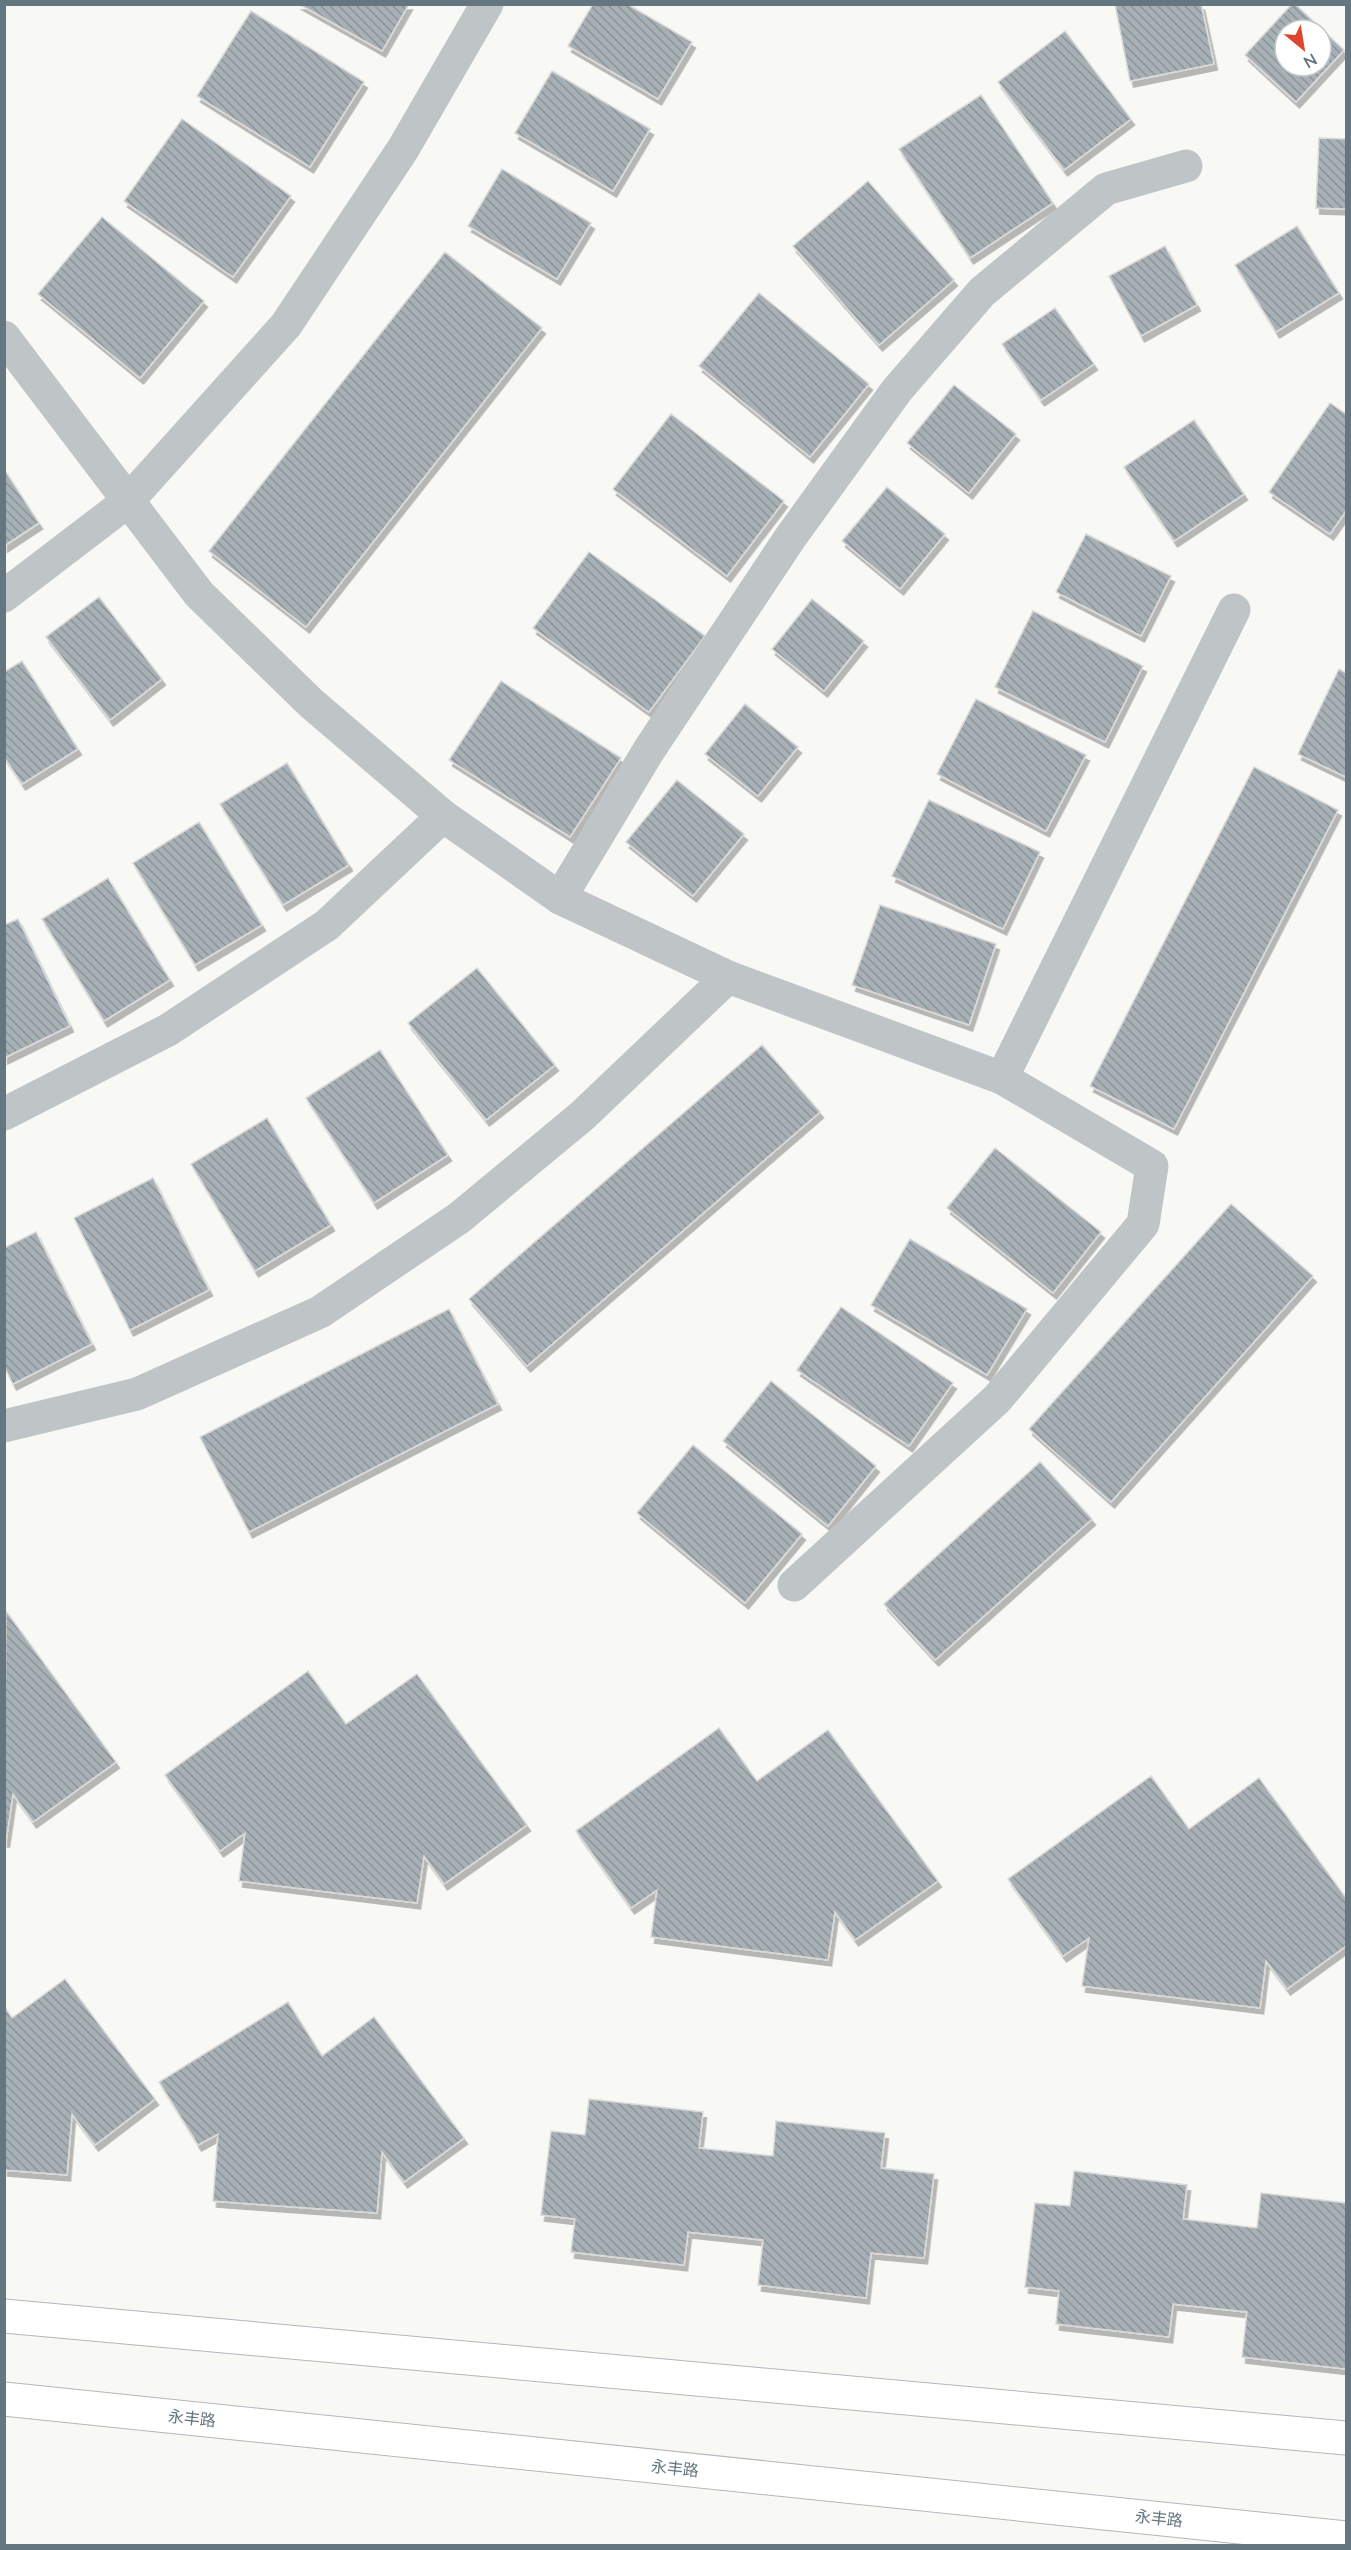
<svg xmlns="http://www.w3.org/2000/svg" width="1351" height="2550" font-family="Lato,'Noto Sans SC',sans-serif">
<defs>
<pattern id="building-back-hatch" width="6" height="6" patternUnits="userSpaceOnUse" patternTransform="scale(1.5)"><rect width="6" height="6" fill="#a6b0b5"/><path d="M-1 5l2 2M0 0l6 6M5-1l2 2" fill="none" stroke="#8b9498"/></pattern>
<filter id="shadow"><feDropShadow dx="3.5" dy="6" stdDeviation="0" flood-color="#0004"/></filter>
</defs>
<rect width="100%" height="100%" fill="#f8f8f5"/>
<g fill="url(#building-back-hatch)" stroke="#dad9d8" stroke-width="1.5" fill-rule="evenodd" filter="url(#shadow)">
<path d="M299 4H409L382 51Z"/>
<path d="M593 4H627L692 42 658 99 568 46Z"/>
<path d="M1115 4H1201L1214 64 1130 81Z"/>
<path d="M1292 4H1295L1344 50 1296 102 1245 55ZM1285 30H1321V66H1285Z"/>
<path d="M251 11 364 82 310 167 197 96Z"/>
<path d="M1065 31 1131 119 1064 170 998 82Z"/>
<path d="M552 71 650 129 613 191 515 133Z"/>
<path d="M981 95 1053 203 970 258 899 149Z"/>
<path d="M182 119 291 196 233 277 124 201Z"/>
<path d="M1319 138 1346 139V209L1316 208Z"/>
<path d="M502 169 591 223 557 279 468 226Z"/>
<path d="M868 181 954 280 879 345 793 246Z"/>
<path d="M102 217 204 301 140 378 38 294Z"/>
<path d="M1297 226 1339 293 1276 332 1235 265Z"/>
<path d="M1165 246 1197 305 1141 336 1109 276Z"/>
<path d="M445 252 542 328 306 627 209 551Z"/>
<path d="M759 293 869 384 810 457 699 366Z"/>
<path d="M1055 308 1094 364 1041 400 1002 344Z"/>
<path d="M954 385 1016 434 969 493 907 443Z"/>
<path d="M1330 403 1346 414V511L1330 534 1269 492Z"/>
<path d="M671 414 784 501 727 576 613 489Z"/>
<path d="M1194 420 1244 494 1174 541 1124 467Z"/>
<path d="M4 469 39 523 4 546Z"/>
<path d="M887 487 945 534 900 589 842 541Z"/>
<path d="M1086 534 1171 576 1141 636 1056 592Z"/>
<path d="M589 552 705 636 649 712 533 628Z"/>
<path d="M99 597 162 679 110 720 46 637Z"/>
<path d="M812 599 864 641 824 691 772 649Z"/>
<path d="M1033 611 1143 666 1105 742 995 687Z"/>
<path d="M22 661 78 749 22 784 4 757V672Z"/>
<path d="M1339 669 1346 673V777L1298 754Z"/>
<path d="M501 681 621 758 570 837 449 760Z"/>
<path d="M976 699 1086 755 1046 831 937 774Z"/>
<path d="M745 704 798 747 758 796 705 754Z"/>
<path d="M287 763 349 865 283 905 220 804Z"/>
<path d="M1254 767 1338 810 1174 1129 1090 1086Z"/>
<path d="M677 780 744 834 693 896 626 842Z"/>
<path d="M929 800 1040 852 1003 929 892 876Z"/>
<path d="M199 822 262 925 195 965 133 863Z"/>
<path d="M108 878 170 980 104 1021 42 919Z"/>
<path d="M880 905 996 944 969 1025 852 985Z"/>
<path d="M18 919 70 1026 4 1058V925Z"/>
<path d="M477 968 555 1065 486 1120 408 1023Z"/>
<path d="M762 1045 820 1112 527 1366 469 1299Z"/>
<path d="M380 1050 448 1155 374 1203 306 1098Z"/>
<path d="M267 1118 331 1225 255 1271 191 1164Z"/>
<path d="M995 1148 1101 1232 1053 1293 947 1208Z"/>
<path d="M153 1178 209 1290 130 1330 74 1218Z"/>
<path d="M1231 1204 1313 1276 1111 1502 1029 1429Z"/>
<path d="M36 1232 92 1344 13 1384 4 1366V1248Z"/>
<path d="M910 1239 1027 1309 987 1375 871 1305Z"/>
<path d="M841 1307 953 1383 909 1446 797 1370Z"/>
<path d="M449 1309 498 1404 249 1532 200 1437Z"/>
<path d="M771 1381 876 1466 828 1526 723 1441Z"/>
<path d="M693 1445 802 1534 745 1603 637 1513Z"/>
<path d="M1040 1462 1092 1519 935 1660 884 1604Z"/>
<path d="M6 1611 116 1762 33 1822 13 1794 6 1841H4Z"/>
<path d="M308 1671 346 1724 417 1674 527 1825 444 1884 424 1856 417 1903 239 1881 245 1833 220 1851 165 1775Z"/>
<path d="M719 1728 757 1781 828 1730 938 1881 855 1940 835 1912 828 1960 651 1937 657 1890 631 1908 576 1831Z"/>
<path d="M1151 1776 1189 1829 1259 1778 1346 1898V1946L1287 1989 1266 1961 1260 2008 1082 1986 1089 1938 1063 1956 1008 1879Z"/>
<path d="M65 1979 155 2099 95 2145 72 2114 67 2175 4 2170V2006L12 2018Z"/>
<path d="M288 2002 322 2056 374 2017 464 2138 404 2182 382 2152 377 2213 213 2201 218 2134 198 2145 159 2082Z"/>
<path d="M589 2099 703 2112 699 2148 773 2156 776 2121 885 2133 881 2168 934 2174 924 2258 871 2253 866 2298 758 2285 763 2240 688 2232 684 2265 571 2252 575 2219 541 2215 551 2131 585 2135Z"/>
<path d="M1074 2171 1187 2185 1183 2219 1257 2228 1261 2193 1346 2203V2369L1242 2357 1247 2312 1173 2304 1169 2337 1056 2324 1059 2291 1025 2287 1035 2203 1070 2206Z"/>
</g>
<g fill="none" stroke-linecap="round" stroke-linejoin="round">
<g stroke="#b2b8bc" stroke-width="35">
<g id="secondary">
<path d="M4 2316 1346 2438"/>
<path d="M4 2399 1346 2538"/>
</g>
</g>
<g stroke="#bfc4c7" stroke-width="33">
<path d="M4 337 199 594 311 703 443 816 560 898 728 977 1002 1078 1152 1166 1143 1224 997 1399 794 1585"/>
<path d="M4 596 127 502 286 325 403 149 487 4"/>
<path d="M560 898 649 750 790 538 897 390 982 292 1106 189 1186 166"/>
<path d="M1002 1078 1234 610"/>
<path d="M4 1114 168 1030 327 925 443 816"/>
<path d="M4 1426 137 1394 320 1312 459 1218 582 1116 728 977"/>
</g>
<use href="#secondary" stroke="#fff" stroke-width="33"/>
</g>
<g text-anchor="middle" stroke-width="6" stroke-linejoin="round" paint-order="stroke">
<g font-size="16" fill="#64767f" stroke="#fff">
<text transform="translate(192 2418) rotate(6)" y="6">永丰路</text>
<text transform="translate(675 2468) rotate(6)" y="6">永丰路</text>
<text transform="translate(1159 2518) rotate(6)" y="6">永丰路</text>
</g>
</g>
<rect width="1351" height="2550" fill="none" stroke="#64767f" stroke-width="12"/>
<g transform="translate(1303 48) rotate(150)"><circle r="28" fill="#ffffff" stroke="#c1c8cc" stroke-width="1.5"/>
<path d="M0-4.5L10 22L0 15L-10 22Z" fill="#dd4730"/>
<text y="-9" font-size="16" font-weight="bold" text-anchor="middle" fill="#64767f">N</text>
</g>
</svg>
